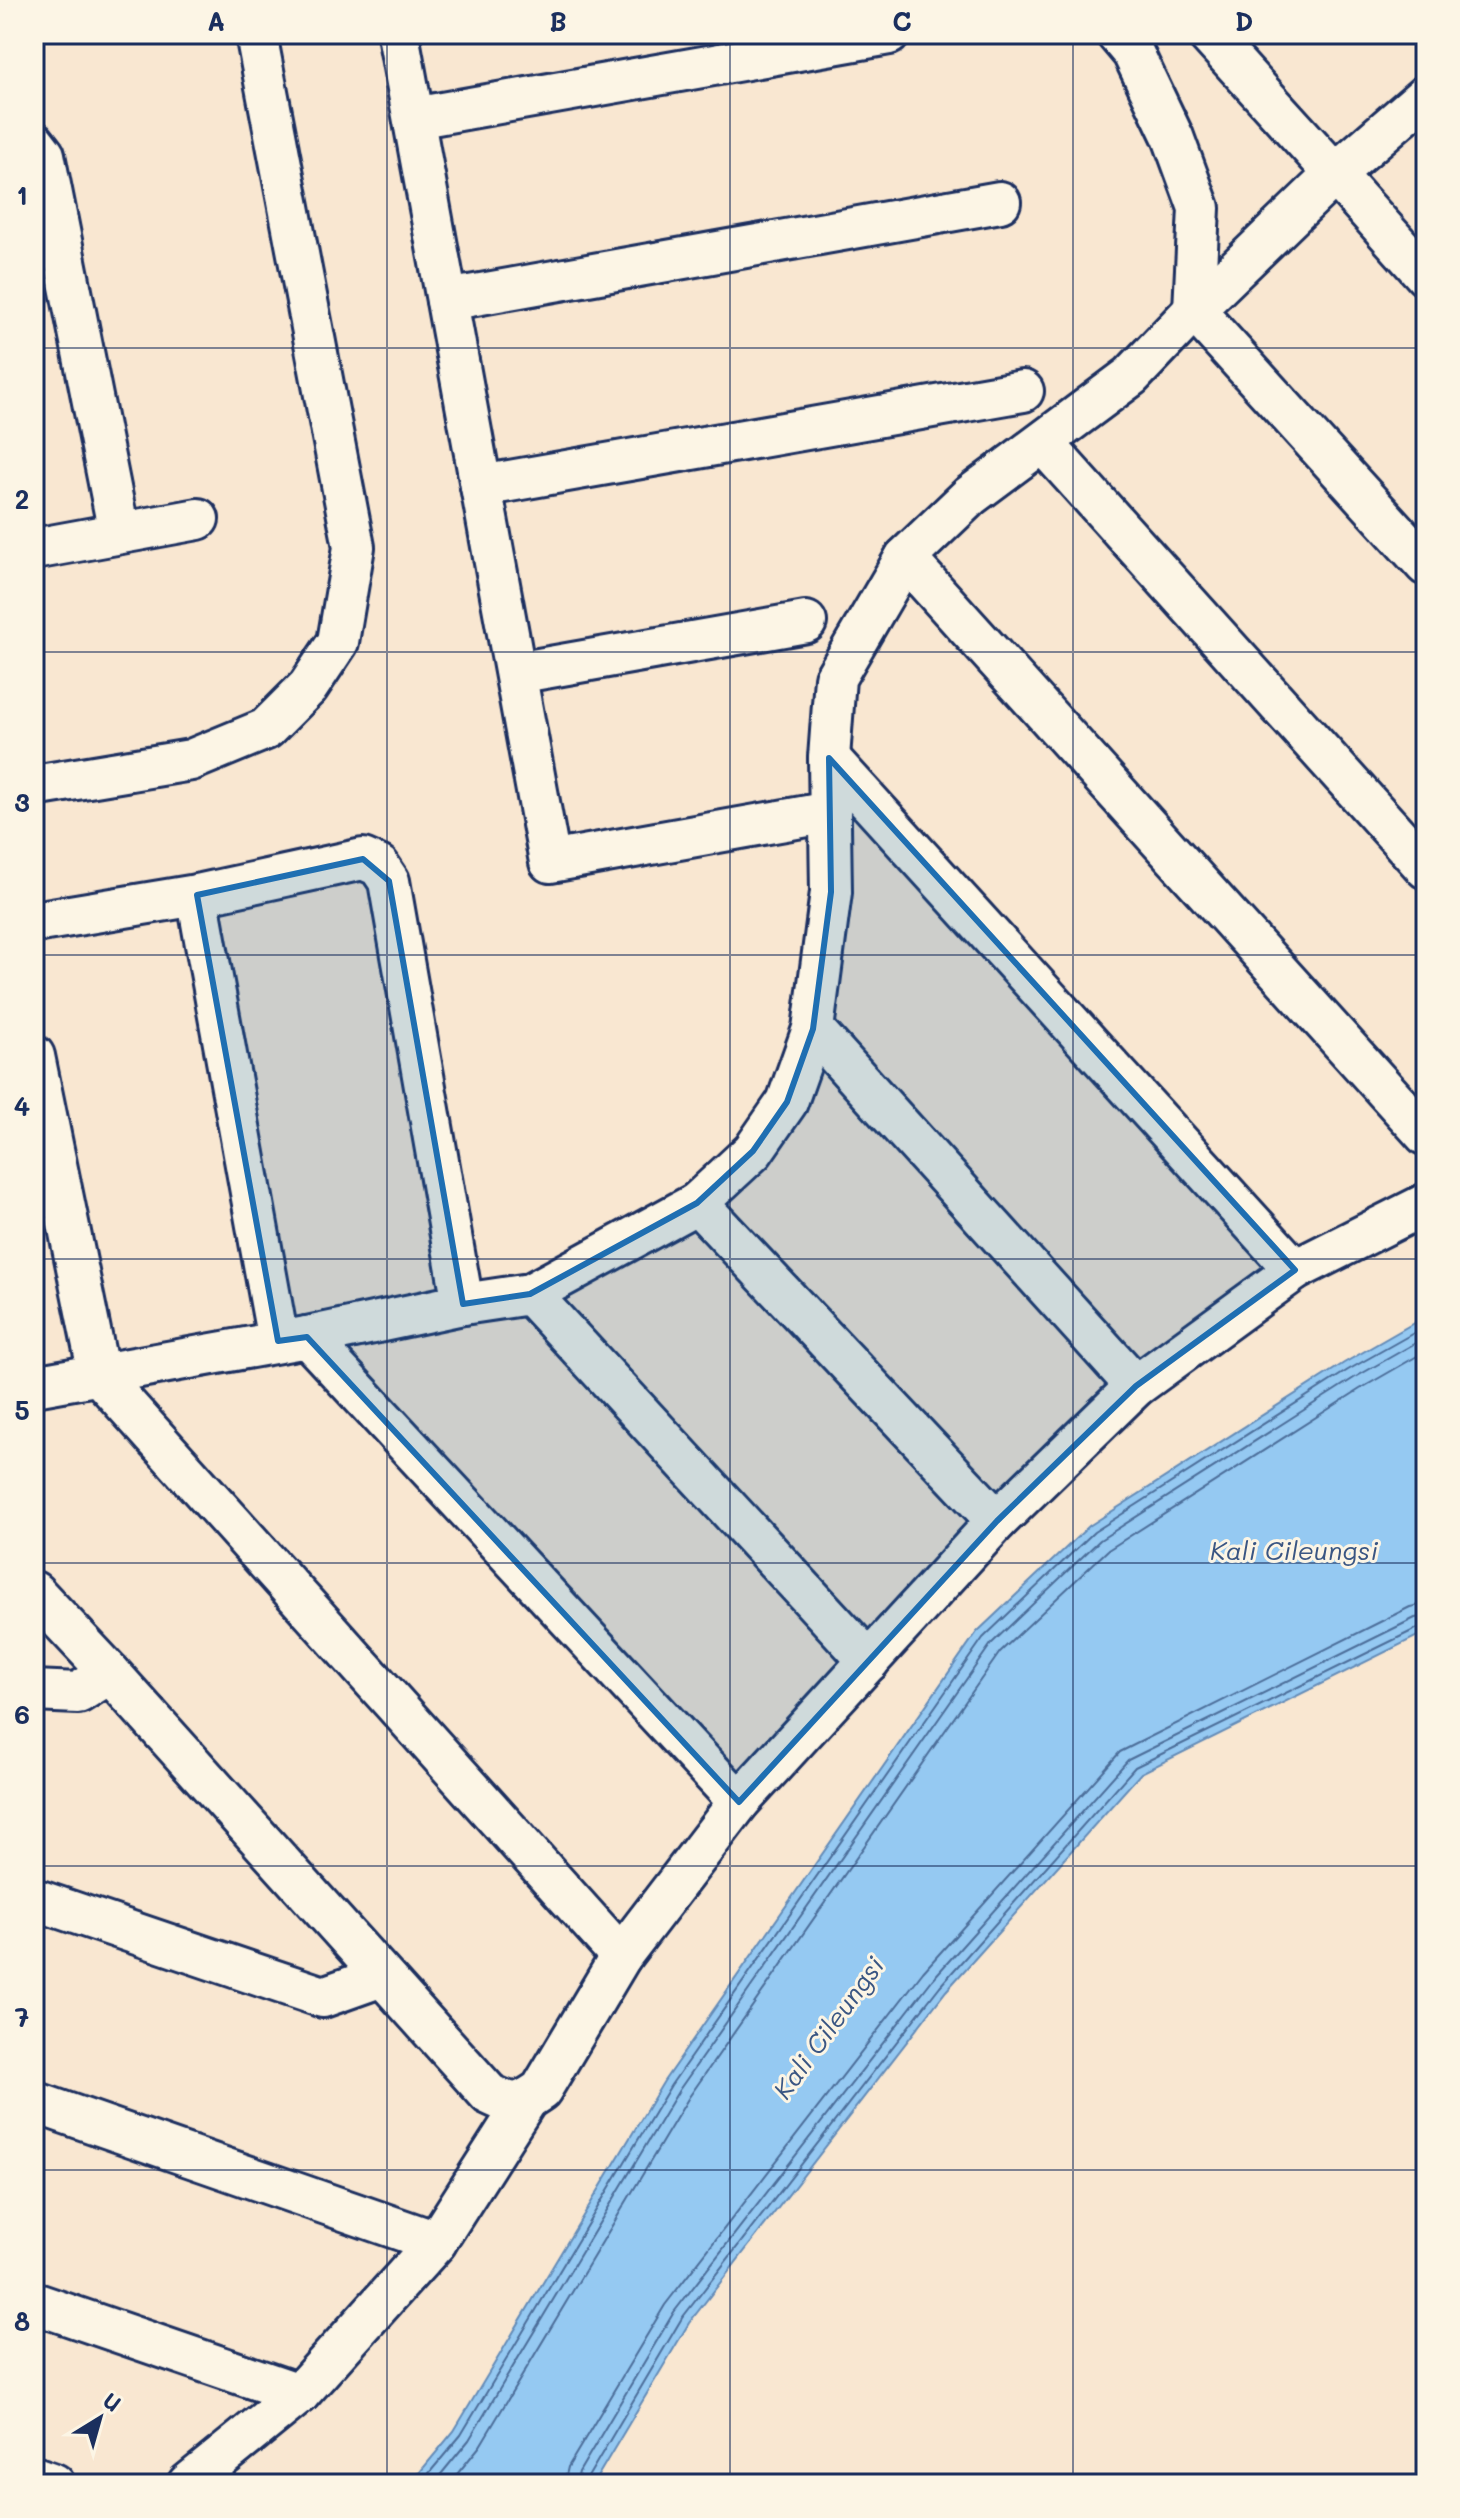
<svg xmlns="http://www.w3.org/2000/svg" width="1460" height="2518" font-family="Mali,sans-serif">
<rect width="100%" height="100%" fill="#f9e7d1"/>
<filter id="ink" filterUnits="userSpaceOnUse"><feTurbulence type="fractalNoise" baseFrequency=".0125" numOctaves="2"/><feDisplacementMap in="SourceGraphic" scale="16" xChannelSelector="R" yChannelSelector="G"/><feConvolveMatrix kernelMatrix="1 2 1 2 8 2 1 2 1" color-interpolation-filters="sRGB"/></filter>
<g filter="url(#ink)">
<path fill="#95c9f2" stroke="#648bb7" stroke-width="2" d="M1426 1316V1632L1141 1773 946 1991 689 2323 593 2484H410L454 2431 664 2081 977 1632 1089 1526 1344 1363Z"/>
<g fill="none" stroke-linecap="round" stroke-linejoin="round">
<g stroke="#4c6d99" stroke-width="2">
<path d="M420 2484 461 2435 671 2085 983 1638 1094 1532 1348 1370 1426 1326"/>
<path d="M433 2484 469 2440 679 2090 991 1644 1100 1540 1354 1378 1426 1337"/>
<path d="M449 2484 480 2446 689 2097 1000 1652 1108 1550 1360 1389 1426 1351"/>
<path d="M564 2484 568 2467 665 2305 923 1972 1120 1752 1410 1607 1426 1604"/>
<path d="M576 2484 579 2472 674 2312 932 1980 1128 1760 1415 1618 1426 1616"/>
<path d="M586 2484 588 2477 682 2318 940 1986 1135 1767 1420 1627 1426 1626"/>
</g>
<g stroke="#1b2f5e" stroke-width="46">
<g id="street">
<path d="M398 34 550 862 830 812"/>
<path d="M1117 34 1133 53 1173 137 1199 208 1194 310 1426 565"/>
<path d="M1426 95 1335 174 1426 276"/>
<path d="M414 118 889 34"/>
<path d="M34 142 44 155 119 533"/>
<path d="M447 300 1000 202"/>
<path d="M1043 443 1426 868"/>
<path d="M481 486 1023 391"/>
<path d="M34 549 198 519"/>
<path d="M905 558 1426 1135"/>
<path d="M516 673 806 622"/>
<path d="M829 758 1295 1270"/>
<path d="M34 786 191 760 266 729 308 687 338 642 354 547 256 34"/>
<path d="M197 895 278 1341"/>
<path d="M34 922 197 895 363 859 379 866 389 881 463 1304"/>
<path d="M813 1029 1136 1386"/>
<path d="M34 1056 99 1375 621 1956"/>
<path d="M697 1203 753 1151 787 1102 813 1029 831 892 829 758 835 678 905 558 970 496 1131 376 1194 310 1335 174 1208 34"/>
<path d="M530 1294 869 1661"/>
<path d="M307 1337 739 1802"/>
<path d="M34 1386 307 1337 463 1304 530 1294 697 1203 997 1521 1136 1386 1295 1270 1426 1204"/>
<path d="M34 1592 110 1673 489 2094C514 2106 518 2106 541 2090L621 1956 739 1802 997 1521"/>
<path d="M34 1691 78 1693 110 1673"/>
<path d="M34 1899 323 1997 382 1976"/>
<path d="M34 2102 436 2242"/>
<path d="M34 2303 299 2394 436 2242 526 2101"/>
<path d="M34 2477 54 2484"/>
<path d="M188 2484 299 2394"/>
</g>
</g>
<use href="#street" stroke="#fcf5e5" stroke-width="40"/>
</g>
</g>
<path fill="#1f6fb2" fill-opacity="0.2" stroke="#1f6fb2" stroke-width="6" stroke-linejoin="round" d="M829 758 1295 1270 1136 1386 997 1521 739 1802 307 1337 278 1341 197 895 363 859 389 881 463 1304 530 1294 697 1203 753 1151 787 1102 813 1029 831 892Z"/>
<path fill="none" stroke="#1b2f5e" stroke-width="2" stroke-opacity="0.55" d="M387 34V2484M730 34V2484M1073 34V2484M34 348H1426M34 652H1426M34 955H1426M34 1259H1426M34 1563H1426M34 1866H1426M34 2170H1426"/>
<g text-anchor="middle" stroke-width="6" stroke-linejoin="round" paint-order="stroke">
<g font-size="26" font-style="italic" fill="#3a5683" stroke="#fcf5e5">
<text x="1294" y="1560">Kali Cileungsi</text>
<text transform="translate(829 2028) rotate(-54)" y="9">Kali Cileungsi</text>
</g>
</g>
<rect width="1460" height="2518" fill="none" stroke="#fcf5e5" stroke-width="88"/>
<g transform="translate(100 2418) rotate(37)" stroke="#fcf5e5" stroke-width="6" paint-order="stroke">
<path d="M0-6L14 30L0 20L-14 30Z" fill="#1b2f5e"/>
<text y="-12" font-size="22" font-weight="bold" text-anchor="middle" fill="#1b2f5e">U</text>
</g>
<rect x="44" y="44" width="1372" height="2430" fill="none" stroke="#1b2f5e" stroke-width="3"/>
<g font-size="26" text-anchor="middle" font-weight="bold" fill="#1b2f5e">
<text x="216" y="31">A</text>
<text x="558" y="31">B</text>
<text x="902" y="31">C</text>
<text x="1244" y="31">D</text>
<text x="22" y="205">1</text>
<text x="22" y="509">2</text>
<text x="22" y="812">3</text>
<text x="22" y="1116">4</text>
<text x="22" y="1420">5</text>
<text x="22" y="1724">6</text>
<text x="22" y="2027">7</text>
<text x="22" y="2331">8</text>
</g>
</svg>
